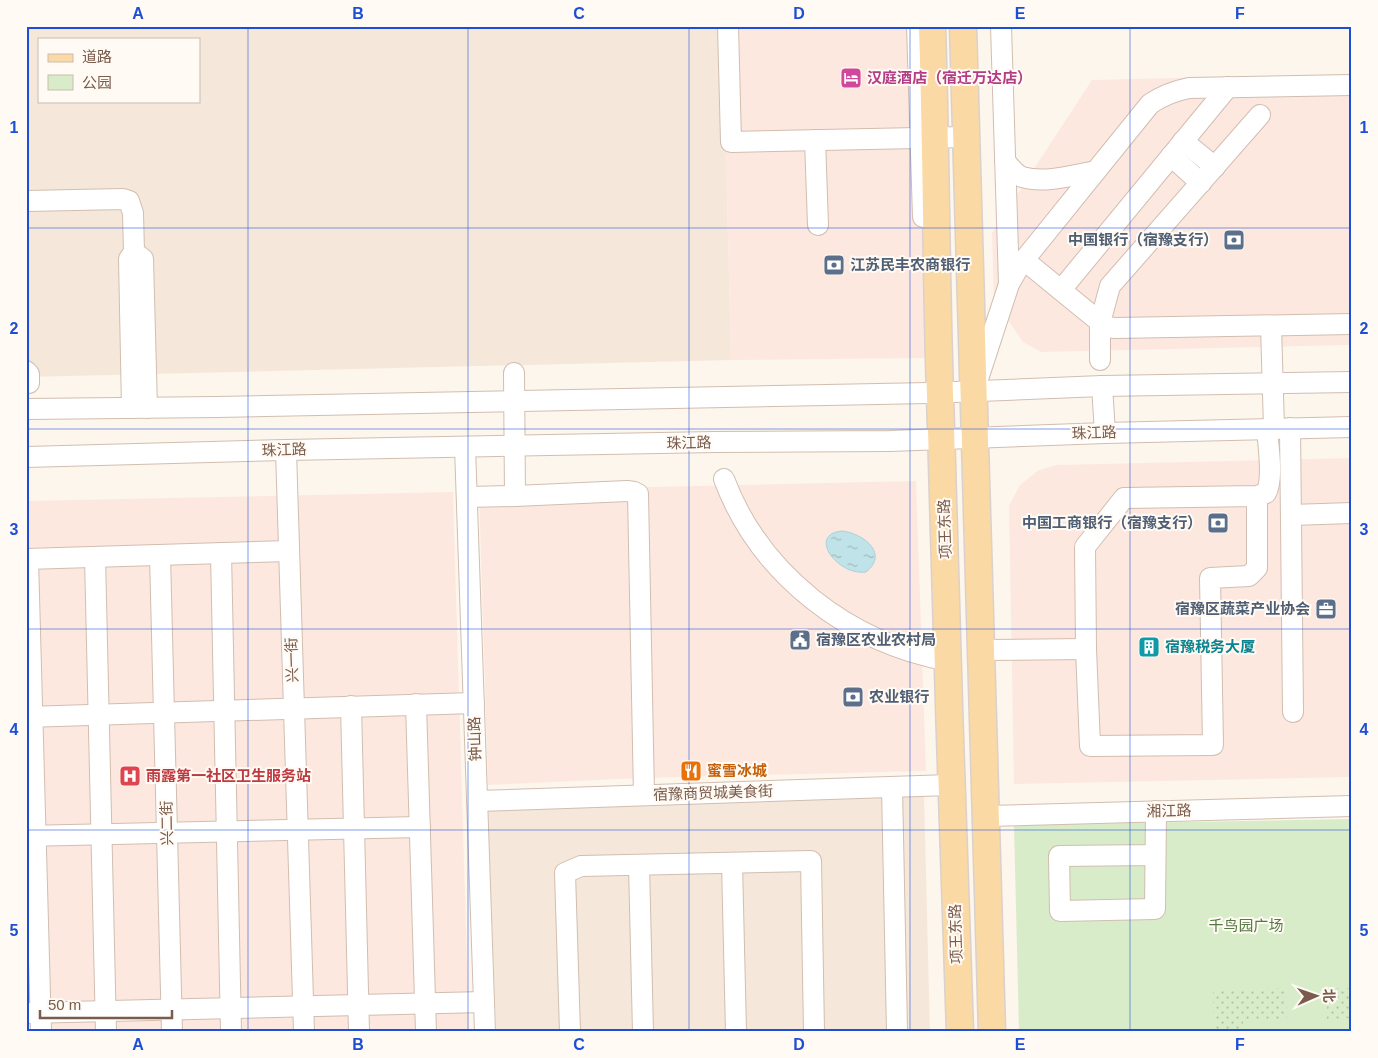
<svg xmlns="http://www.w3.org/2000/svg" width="1378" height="1058" font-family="Helvetica,'Noto Sans SC',sans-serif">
<defs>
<pattern id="garden-dots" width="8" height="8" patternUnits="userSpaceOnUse" patternTransform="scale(1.25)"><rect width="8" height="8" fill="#d8ecc9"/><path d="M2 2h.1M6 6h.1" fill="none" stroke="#b4c2a5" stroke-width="1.8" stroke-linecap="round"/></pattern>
<pattern id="water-ripples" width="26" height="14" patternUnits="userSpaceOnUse" patternTransform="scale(1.25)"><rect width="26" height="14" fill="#bfe3e8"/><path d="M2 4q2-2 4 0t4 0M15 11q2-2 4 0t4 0" fill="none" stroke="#a0bbbe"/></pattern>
</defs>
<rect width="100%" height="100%" fill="#fdf6ec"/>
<g fill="#f5e8da" fill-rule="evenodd">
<path d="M26 26H723L731 360 26 377ZM39 39H199V101H39Z"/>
<path d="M924 794 930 1032H496L488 811Z"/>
</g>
<g fill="#fde8e0">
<path d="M723 26H916L927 358 731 360Z"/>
<path d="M1352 74V345L1041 352 1023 342 994 300 992 233 1092 80Z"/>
<path d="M1352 458V777L1014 784 1009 506 1020 485 1039 470 1057 465Z"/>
<path d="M916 481 926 771 642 778 488 785 479 491Z"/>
<path d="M453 492 469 1032H26V501Z"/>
</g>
<path fill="#d8ecc9" d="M1352 819V1032H1019L1014 825Z"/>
<g fill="url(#garden-dots)">
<path d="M1286 988 1287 1019 1243 1020V1032H1214L1213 990Z"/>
<path d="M1352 988V1018L1327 1019V988Z"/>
</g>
<path fill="url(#water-ripples)" stroke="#a5d3da" d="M842 531C862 533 890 553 866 572 837 576 807 534 842 531Z"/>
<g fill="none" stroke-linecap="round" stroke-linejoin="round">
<g stroke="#d1beb0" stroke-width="22">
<g id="minor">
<path d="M728 26 731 142 966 137"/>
<path d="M917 26 923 217"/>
<path d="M1001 26 1009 284"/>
<path d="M815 140 818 225"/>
<path d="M1183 141 1215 167"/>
<path d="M1171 156 1201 183"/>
<path d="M1005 161C1010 167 1015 174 1022 177 1045 184 1073 175 1096 171"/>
<path d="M26 201 123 199 129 201 133 213 134 252"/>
<path d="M1024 260 1106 327 1115 328 1352 324"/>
<path d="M1061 290 1228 87"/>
<path d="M1271 326 1274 428"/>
<path d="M1100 360V323L1110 286 1260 115"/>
<path d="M26 371 29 374V383"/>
<path d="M514 373 515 496 627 491 634 492 638 494 644 795"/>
<path d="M977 382 1009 284 1020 265 1150 104C1163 95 1174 91 1189 88L1352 85"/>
<path d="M1102 386 1105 433"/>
<path d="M132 408 129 259 134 252 143 259 147 408"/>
<path d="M26 409 217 407 929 393 1102 386 1352 382"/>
<path d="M1290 428 1293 712"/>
<path d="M465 447 485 1032"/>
<path d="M286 450 304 1032"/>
<path d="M26 457 286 450 715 442 890 441 1105 433 1352 427"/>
<path d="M724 479C760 575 849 643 949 661"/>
<path d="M1257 496V568L1249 576 1210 578 1213 745 1090 746 1086 649 1085 547 1124 498 1257 496 1266 493C1274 479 1268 445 1267 429"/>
<path d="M467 497 515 496"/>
<path d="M1291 515 1352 513"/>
<path d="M221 553 231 1032"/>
<path d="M160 555 172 1032"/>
<path d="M95 557 106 1032"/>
<path d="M26 559 289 551"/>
<path d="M28 559 41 1032"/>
<path d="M982 650 1086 649"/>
<path d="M416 704 426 1032"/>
<path d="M351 706 359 1032"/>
<path d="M26 717 474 703"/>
<path d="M892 787 897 1032"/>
<path d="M477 801 950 785"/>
<path d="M987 816 1352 806"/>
<path d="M26 836 420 827"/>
<path d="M1155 855 1059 856 1060 911 1155 909 1156 811"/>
<path d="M732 863 736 1032"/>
<path d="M639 865 643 1032"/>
<path d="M26 1013 484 1002"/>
<path d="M570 1032 565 873 581 866 811 861 814 1032"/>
</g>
</g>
<g stroke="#dad1cd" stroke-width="29">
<g id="major">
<path d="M932 26C936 149 936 272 940 395 946 607 952 820 960 1032"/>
<path d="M963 26 992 1032"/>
</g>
</g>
<use href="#minor" stroke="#fff" stroke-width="20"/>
<use href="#major" stroke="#fbd9a5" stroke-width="26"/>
</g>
<path fill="none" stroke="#1d4ed8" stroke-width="1" stroke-opacity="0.55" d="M248 26V1032M468 26V1032M689 26V1032M910 26V1032M1130 26V1032M26 228H1352M26 429H1352M26 629H1352M26 830H1352"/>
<defs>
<g id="hotel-square" transform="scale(1.125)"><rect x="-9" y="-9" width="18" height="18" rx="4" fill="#d1479c" stroke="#fffaf3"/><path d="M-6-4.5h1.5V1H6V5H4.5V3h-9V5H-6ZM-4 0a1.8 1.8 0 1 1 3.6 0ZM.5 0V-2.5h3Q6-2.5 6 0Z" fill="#fff"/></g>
<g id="bank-square" transform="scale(1.125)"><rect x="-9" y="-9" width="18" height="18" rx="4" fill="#5c6f8a" stroke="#fffaf3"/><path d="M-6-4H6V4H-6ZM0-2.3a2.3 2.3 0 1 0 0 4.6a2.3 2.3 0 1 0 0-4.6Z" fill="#fff"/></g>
<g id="office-square" transform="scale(1.125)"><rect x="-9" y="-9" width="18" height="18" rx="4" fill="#5c6f8a" stroke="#fffaf3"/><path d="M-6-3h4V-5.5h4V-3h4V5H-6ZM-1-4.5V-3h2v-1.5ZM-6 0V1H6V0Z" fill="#fff"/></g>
<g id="civic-square" transform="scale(1.125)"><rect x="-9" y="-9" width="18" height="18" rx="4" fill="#5c6f8a" stroke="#fffaf3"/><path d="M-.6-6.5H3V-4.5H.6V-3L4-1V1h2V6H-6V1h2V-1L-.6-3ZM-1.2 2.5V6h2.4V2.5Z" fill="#fff"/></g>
<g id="building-square" transform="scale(1.125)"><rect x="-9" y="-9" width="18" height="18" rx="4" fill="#0f9aa8" stroke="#fffaf3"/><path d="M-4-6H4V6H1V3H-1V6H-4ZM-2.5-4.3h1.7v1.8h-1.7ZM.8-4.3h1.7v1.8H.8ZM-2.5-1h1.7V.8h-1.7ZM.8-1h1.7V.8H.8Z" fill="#fff"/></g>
<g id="restaurant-square" transform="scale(1.125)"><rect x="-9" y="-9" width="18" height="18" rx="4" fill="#e8710a" stroke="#fffaf3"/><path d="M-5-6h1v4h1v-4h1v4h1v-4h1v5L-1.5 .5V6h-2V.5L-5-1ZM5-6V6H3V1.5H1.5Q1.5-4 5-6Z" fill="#fff"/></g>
<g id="hospital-square" transform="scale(1.125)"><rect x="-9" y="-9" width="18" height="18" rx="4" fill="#e0444e" stroke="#fffaf3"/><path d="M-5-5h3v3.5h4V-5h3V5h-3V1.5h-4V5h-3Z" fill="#fff"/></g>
</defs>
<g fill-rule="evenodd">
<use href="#hotel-square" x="851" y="78"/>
<use href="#bank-square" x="1234" y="240"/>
<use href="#bank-square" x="834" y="265"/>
<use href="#bank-square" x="1218" y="523"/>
<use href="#office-square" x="1326" y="609"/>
<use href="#civic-square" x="800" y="640"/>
<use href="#building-square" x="1149" y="647"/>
<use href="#bank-square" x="853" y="697"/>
<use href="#restaurant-square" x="691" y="771"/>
<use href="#hospital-square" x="130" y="776"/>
</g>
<g text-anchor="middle" stroke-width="4" stroke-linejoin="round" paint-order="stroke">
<g font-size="15" font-weight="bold" fill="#b23c85" stroke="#fffaf3" text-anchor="start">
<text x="867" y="83">汉庭酒店（宿迁万达店）</text>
</g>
<g font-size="15" font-weight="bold" fill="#4e5e75" stroke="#fffaf3" text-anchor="end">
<text x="1218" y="245">中国银行（宿豫支行）</text>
<text x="850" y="270" text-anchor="start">江苏民丰农商银行</text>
<text x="1202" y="528">中国工商银行（宿豫支行）</text>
<text x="1310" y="614">宿豫区蔬菜产业协会</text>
<text x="816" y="645" text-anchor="start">宿豫区农业农村局</text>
<text x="869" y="702" text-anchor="start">农业银行</text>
</g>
<g font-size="15" fill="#7a5c4d" stroke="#fffaf3">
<text transform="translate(1094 433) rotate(-2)" y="5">珠江路</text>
<text transform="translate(689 443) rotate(-1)" y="5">珠江路</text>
<text transform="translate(284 450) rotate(-2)" y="5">珠江路</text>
<text transform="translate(945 529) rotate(-92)" y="5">项王东路</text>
<text transform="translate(292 660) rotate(-92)" y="5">兴一街</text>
<text transform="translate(475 739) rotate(-92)" y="5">钟山路</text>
<text transform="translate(713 793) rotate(-2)" y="5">宿豫商贸城美食街</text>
<text transform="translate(1169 811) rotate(-1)" y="5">湘江路</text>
<text transform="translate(167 823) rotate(-91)" y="5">兴二街</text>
<text transform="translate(956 934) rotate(-92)" y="5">项王东路</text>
</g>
<g font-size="15" font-weight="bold" fill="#0d838f" stroke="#fffaf3" text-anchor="start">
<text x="1165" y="652">宿豫税务大厦</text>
</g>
<g font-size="15" font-weight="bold" fill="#c56008" stroke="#fffaf3" text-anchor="start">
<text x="707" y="776">蜜雪冰城</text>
</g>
<g font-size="15" font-weight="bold" fill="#be3a42" stroke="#fffaf3" text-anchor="start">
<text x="146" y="781">雨露第一社区卫生服务站</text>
</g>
<g font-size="15" fill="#537a41" stroke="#fffaf3">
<text x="1246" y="931">千鸟园广场</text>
</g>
</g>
<rect width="1378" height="1058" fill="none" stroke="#fffaf3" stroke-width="55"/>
<rect x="38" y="38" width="162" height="65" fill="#fffaf3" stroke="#cabbb1"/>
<rect x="48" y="54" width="25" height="8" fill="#fbd9a5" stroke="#cabbb1"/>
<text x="82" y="62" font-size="15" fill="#7a5c4d">道路</text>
<rect x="48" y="75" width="25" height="15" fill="#d8ecc9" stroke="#cabbb1"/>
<text x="82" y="88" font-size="15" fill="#7a5c4d">公园</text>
<g transform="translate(1316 996) rotate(88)" stroke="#fffaf3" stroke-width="4" paint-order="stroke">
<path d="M0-4L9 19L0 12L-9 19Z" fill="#7a5c4d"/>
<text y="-8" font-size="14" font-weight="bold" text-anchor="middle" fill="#7a5c4d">北</text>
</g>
<path d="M40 1010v8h132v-8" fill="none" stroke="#7a5c4d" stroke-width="2.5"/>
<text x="48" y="1010" font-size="15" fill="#7a5c4d" stroke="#fffaf3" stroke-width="4" paint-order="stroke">50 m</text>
<rect x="28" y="28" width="1322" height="1002" fill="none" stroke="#1d4ed8" stroke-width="2"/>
<g font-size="16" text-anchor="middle" font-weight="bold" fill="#1d4ed8">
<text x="138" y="19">A</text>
<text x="358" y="19">B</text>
<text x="579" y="19">C</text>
<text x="799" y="19">D</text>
<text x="1020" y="19">E</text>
<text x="1240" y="19">F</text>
<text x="14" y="133">1</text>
<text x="1364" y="133">1</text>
<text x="14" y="334">2</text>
<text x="1364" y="334">2</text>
<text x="14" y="535">3</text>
<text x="1364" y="535">3</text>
<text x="14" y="735">4</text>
<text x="1364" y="735">4</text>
<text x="14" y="936">5</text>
<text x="1364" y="936">5</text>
<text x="138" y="1050">A</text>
<text x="358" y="1050">B</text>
<text x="579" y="1050">C</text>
<text x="799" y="1050">D</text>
<text x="1020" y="1050">E</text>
<text x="1240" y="1050">F</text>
</g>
</svg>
